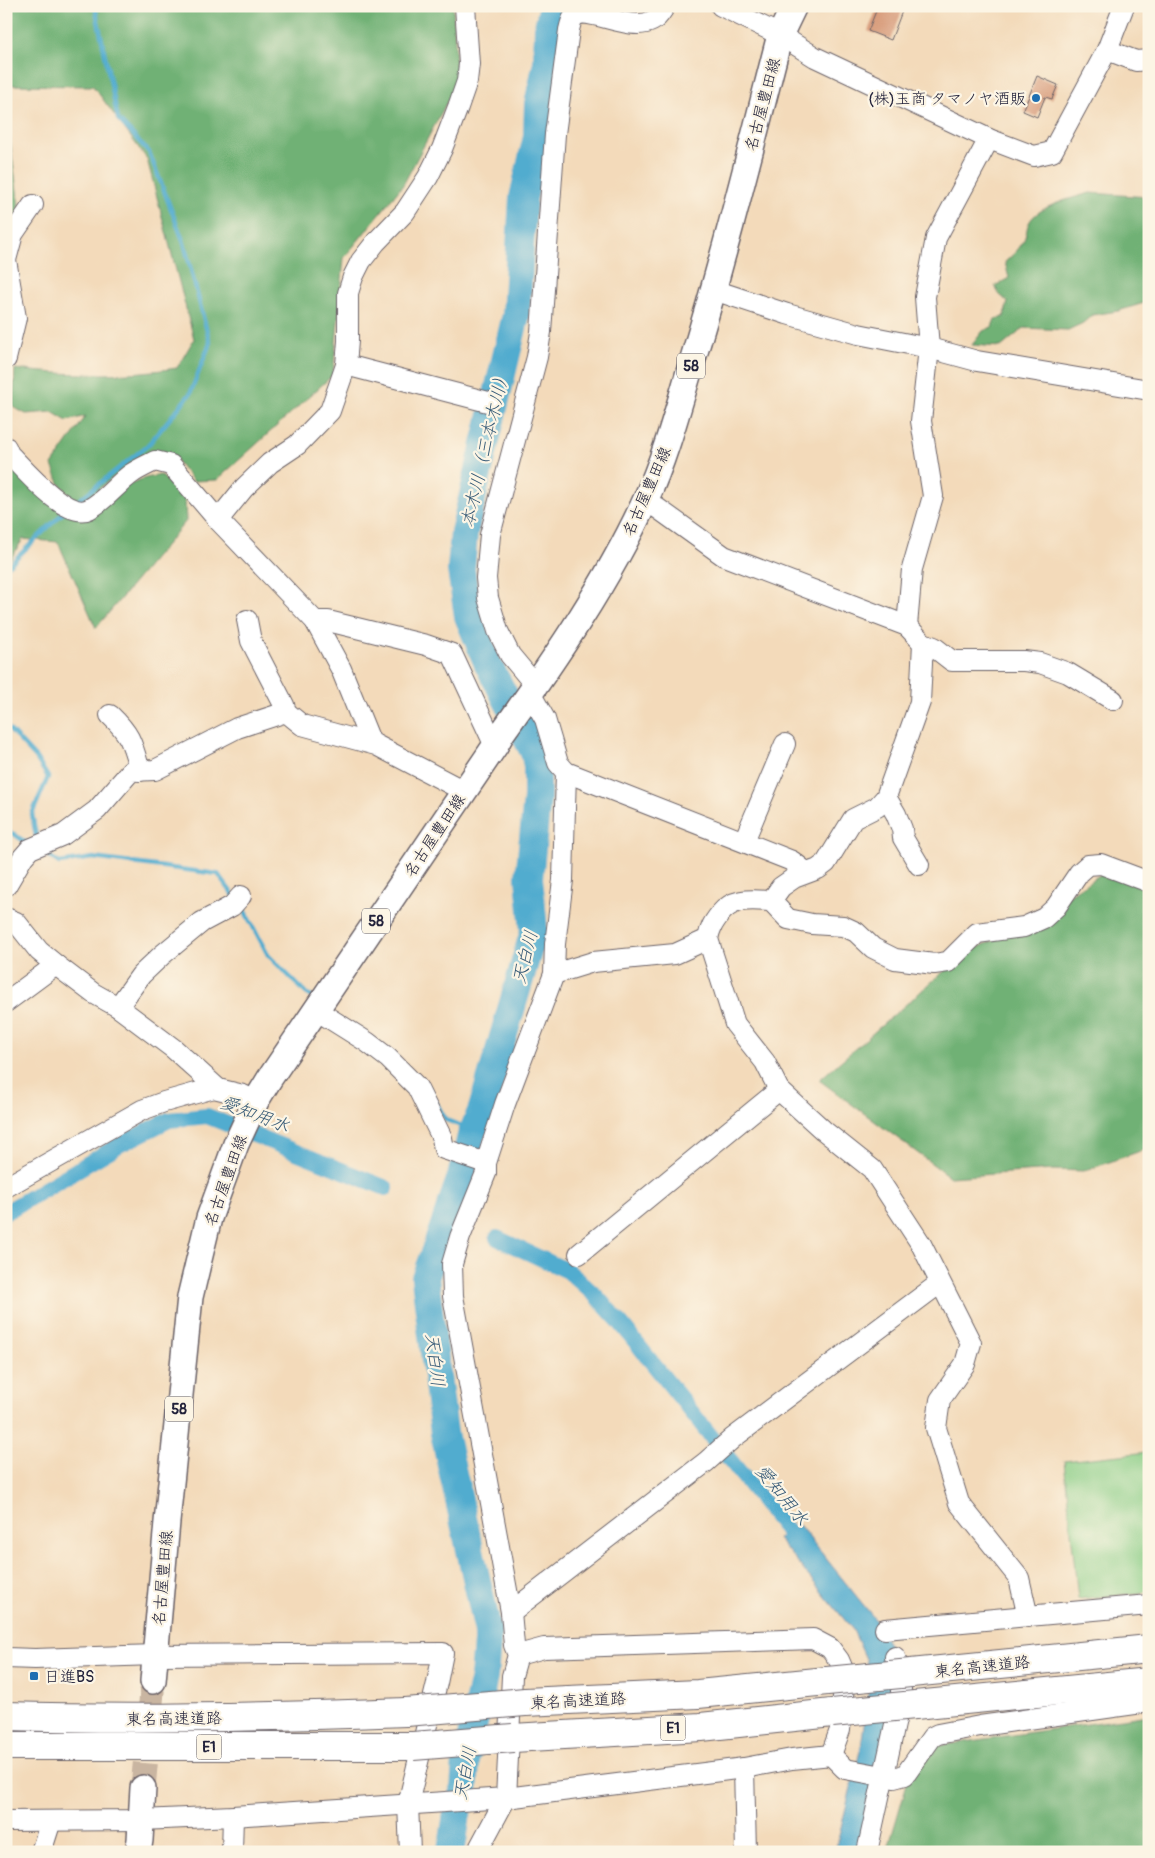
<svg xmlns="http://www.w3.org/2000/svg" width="1155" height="1858" font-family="Pangolin,'Klee One',sans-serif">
<rect width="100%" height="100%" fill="#fcf5e5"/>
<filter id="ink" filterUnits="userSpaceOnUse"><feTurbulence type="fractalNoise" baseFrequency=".02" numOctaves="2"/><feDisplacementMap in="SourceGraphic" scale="10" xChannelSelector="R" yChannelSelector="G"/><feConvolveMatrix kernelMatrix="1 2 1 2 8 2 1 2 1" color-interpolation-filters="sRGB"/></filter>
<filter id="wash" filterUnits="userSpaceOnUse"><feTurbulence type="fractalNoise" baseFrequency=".0096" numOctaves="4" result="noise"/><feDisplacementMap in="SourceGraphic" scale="20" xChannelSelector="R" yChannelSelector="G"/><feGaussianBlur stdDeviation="1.12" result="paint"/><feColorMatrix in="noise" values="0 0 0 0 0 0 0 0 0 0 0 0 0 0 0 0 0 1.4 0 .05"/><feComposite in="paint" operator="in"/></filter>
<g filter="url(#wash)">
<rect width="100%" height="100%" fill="#f3daba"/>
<path fill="#8bce87" stroke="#567861" d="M1149 1452V1592L1078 1599 1064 1461Z"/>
<g fill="#70b174" stroke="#496a58">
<path d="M6 6H453L457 83 403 185 344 258 333 375 217 480 193 481 172 455 156 451 141 456 85 500 71 497 59 483 52 465 86 416 67 421 52 412 26 414 13 407 15 369C69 376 124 376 177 368L194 339 147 159 93 86 6 85Z"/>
<path d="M6 111 19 205 6 241Z"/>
<path d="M1090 193 1149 197V311L1144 303 1118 311 1092 315 1083 323 1068 330 1024 328 1001 347 972 345 983 331 992 327 995 319 1004 317 1008 302 999 294 995 286 1009 278 1005 262C1014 254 1023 246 1026 234 1027 231 1027 226 1029 223 1037 206 1073 198 1090 193Z"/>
<path d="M6 458 73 514C101 499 129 479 161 475L185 500 186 521 96 628 58 542 23 539 6 566Z"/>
<path d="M1110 868 1149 870V1148L1084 1171 1053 1170 950 1177 819 1080 965 953 1013 932Z"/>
<path d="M1149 1715V1852H887L917 1749Z"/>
</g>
<path fill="#51accf" stroke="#3a6785" d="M799 1525 874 1618 891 1648 893 1721 860 1852H835L861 1747 869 1687 866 1659 853 1630 778 1539Z"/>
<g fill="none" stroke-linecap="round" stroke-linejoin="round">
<g stroke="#51accf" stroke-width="4.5">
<path d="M75 503 148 445 190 394 210 343 184 243 149 152 118 119 95 6"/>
<path d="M6 568 65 511"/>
<path d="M6 726 36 758 48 777 32 814 37 841"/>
<path d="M6 832 14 834 29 845"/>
<path d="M41 850 59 863 93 858 218 874 234 896"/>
<path d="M241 904 268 955 306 993 315 999"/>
<path d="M428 1088 446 1120 473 1130"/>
</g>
<g stroke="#51accf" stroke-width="16">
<path d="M6 1212 119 1145 169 1120 207 1116 386 1188"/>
<path d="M497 1238 568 1271 596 1296 618 1320 802 1550"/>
</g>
<path stroke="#51accf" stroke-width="28" d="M450 1852 453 1841 457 1813 464 1792 466 1760 484 1677 488 1631 444 1433 425 1278 441 1234 461 1177 471 1136 482 1109 534 931 529 878 537 798V765L534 752 488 664 468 616 461 570 464 532 516 315 523 198 537 137 538 104 547 63 548 27 553 6"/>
</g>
<g id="blocks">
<g fill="#d59573">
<path d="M878 6H904L891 40 868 31Z"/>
<path d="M1037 76 1058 85 1052 99 1045 97 1037 117 1023 111Z"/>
</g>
</g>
</g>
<g filter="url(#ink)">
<use href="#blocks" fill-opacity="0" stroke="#6b6267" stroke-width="1"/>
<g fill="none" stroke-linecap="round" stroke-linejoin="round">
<path stroke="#c9b5a1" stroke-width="25" stroke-dasharray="25 12" stroke-linecap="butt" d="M143 1788 153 1681"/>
<g stroke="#6b6267" stroke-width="22">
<g id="minor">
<path d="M721 6 780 35 815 57 989 139 1034 156 1052 152 1107 50 1124 6"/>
<path d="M1107 50 1136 61 1149 60"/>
<path d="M714 290 787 314 858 334 929 348 977 361 1149 390"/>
<path d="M6 359 16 318 6 260 13 234 33 205"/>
<path d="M346 365 488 402"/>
<path d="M6 447 9 454C24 469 66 520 89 509 105 501 117 484 131 474 138 469 147 465 155 461L171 465 218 520 315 621 341 669 371 743"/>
<path d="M646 500 724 556 907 626 923 643 934 647 952 661H1024L1040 663 1068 673 1113 700"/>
<path d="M218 520 244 488 270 463 297 445 330 411 346 365 348 341V293L353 277 361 261 376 242 405 212 428 177 442 149 458 107 467 81 469 64 465 6"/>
<path d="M247 620 251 641 284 705 286 712"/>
<path d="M315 621H328L426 645 452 654 495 746"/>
<path d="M907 626 912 569 933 496 921 421 929 348 925 297 936 238 989 139"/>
<path d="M535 685 510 655 498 631 488 598 486 578 490 535 537 357 541 332 555 134 569 30C570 26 571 21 573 18 584 3 628 33 652 21 658 18 661 12 665 6"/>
<path d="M530 693 545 719 558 763 566 772 792 861 806 872"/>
<path d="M110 715C131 735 132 743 140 771"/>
<path d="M886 797 896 814 902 829 903 838 919 865"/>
<path d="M744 841 785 744"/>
<path d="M6 886 23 857 30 849 63 835 97 810 131 771 155 770 237 728 286 712 302 725 376 745 464 791"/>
<path d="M771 901 781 887 794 878 818 869 826 863 853 819 877 807 886 797 920 702 923 643"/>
<path d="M6 918 16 922 39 951 56 965 93 993 118 1007 174 1049 217 1088H214"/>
<path d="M554 974 593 962 675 954 708 939"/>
<path d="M6 1002 56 965"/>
<path d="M118 1007 141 975 162 955 202 922 232 906 241 896"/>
<path d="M316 1010 367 1042 388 1058 417 1087 442 1138 444 1149 486 1163"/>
<path d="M6 1187 142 1110 164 1102 214 1088 243 1095 256 1101"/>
<path d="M579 1254 779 1090"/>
<path d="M511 1612 706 1462 733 1438 940 1283"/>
<path d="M1028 1617 1019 1578 959 1503 936 1428 940 1400 965 1364 971 1343 921 1244 872 1169 823 1130 779 1090 765 1062 735 1024 708 939C710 928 713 923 720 914 733 897 751 900 771 901L788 919 812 924 843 926 856 932 873 948 895 959 934 964 948 962 977 933 1024 927 1044 918 1056 907 1079 873 1088 865 1101 864 1149 882"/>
<path d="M885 1629 1149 1605"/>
<path d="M518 1655 544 1648 813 1639 830 1648 839 1660 845 1674 840 1730 831 1755"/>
<path d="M6 1658 35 1659 155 1655 443 1653 437 1683 408 1804 410 1852"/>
<path d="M744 1768 746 1852"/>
<path d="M6 1821 141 1820 233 1816 506 1798 744 1768 792 1759 831 1755 845 1769 894 1778 905 1775 932 1737 938 1734 980 1726 1149 1702"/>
<path d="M41 1852 51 1821"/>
<path d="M232 1852 233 1816"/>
<path d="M477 1852 506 1798 512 1676 518 1655 514 1645 511 1612 453 1296 452 1264 460 1237 486 1173V1163L505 1104 554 974 555 944 563 880 566 772"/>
<path d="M867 1852 901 1697V1678L895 1657"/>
</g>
</g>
<g stroke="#6b6267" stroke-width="28">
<g id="major">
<path d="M153 1681 167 1522 190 1297 209 1218 236 1144 256 1101 270 1078 495 746 502 733C555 659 608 582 646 499 666 455 678 408 692 362 725 254 752 144 780 35L794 6"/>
<path d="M138 1852 140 1840 143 1788"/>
</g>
</g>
<g stroke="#6b6267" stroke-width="30">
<g id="highway">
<path d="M911 1673 1149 1649"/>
<path d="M525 1702 698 1694 827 1681"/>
<path d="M915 1705 1149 1682"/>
<path d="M6 1716C139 1720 272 1717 406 1712"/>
<path d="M513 1738 701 1727 832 1713"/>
<path d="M6 1746H413"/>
</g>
</g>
<use href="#minor" stroke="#fff" stroke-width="20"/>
<use href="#major" stroke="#fff" stroke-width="25"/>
<use href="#highway" stroke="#fff" stroke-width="28"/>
<g stroke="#6b6267" stroke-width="30" stroke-linecap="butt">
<g id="highway-bridge">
<path d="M827 1681 911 1673"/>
<path d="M406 1712 525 1702"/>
<path d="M832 1713 915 1705"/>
<path d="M413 1746 513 1738"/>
</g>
</g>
<use href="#highway-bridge" stroke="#fff" stroke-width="28"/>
</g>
</g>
<g fill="#1f6fb2" stroke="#fcf5e5" stroke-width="2">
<circle cx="1036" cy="98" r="5"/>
<rect x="29" y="1671" width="10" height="10" rx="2.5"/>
</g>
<g text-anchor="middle" stroke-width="4.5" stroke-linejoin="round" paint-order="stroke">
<g fill="#fcf5e5" stroke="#63616e" stroke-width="1">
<rect x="677" y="353.5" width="28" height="25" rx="4"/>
<rect x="362" y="908.5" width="28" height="25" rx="4"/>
<rect x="165" y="1396.5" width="28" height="25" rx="4"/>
<rect x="660.5" y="1715.5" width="25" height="25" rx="4"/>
<rect x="196.5" y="1734.5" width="25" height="25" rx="4"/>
</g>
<g font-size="15" font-weight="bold" fill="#22223b">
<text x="691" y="371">58</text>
<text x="376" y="926">58</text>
<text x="179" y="1414">58</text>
<text x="673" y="1733">E1</text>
<text x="209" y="1752">E1</text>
</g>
<g font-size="16" fill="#22223b" stroke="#fcf5e5" text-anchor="end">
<text x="1026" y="104">(株)玉商 タマノヤ酒販</text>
<text x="44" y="1682" text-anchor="start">日進BS</text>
</g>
<g font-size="16" fill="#22223b" stroke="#fcf5e5">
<text transform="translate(762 104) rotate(-75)" y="6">名古屋豊田線</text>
<text transform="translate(646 491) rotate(-66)" y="6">名古屋豊田線</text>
<text transform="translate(434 835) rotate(-56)" y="6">名古屋豊田線</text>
<text transform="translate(225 1180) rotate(-70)" y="6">名古屋豊田線</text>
<text transform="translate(162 1578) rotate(-85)" y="6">名古屋豊田線</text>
<text transform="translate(982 1666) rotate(-6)" y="6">東名高速道路</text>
<text transform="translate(578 1700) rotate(-3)" y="6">東名高速道路</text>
<text transform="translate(174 1718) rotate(-1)" y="6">東名高速道路</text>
</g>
<g font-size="18" font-style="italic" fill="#355976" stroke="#fcf5e5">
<text transform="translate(485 448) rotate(-77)" y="6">本木川（三本木川）</text>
<text transform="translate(525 957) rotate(-76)" y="6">天白川</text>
<text transform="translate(255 1114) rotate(21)" y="6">愛知用水</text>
<text transform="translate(435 1360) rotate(83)" y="6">天白川</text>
<text transform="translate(782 1495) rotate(51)" y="6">愛知用水</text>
<text transform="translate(465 1773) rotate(-79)" y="6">天白川</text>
</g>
</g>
<rect width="1155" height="1858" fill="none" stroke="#fcf5e5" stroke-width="25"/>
</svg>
